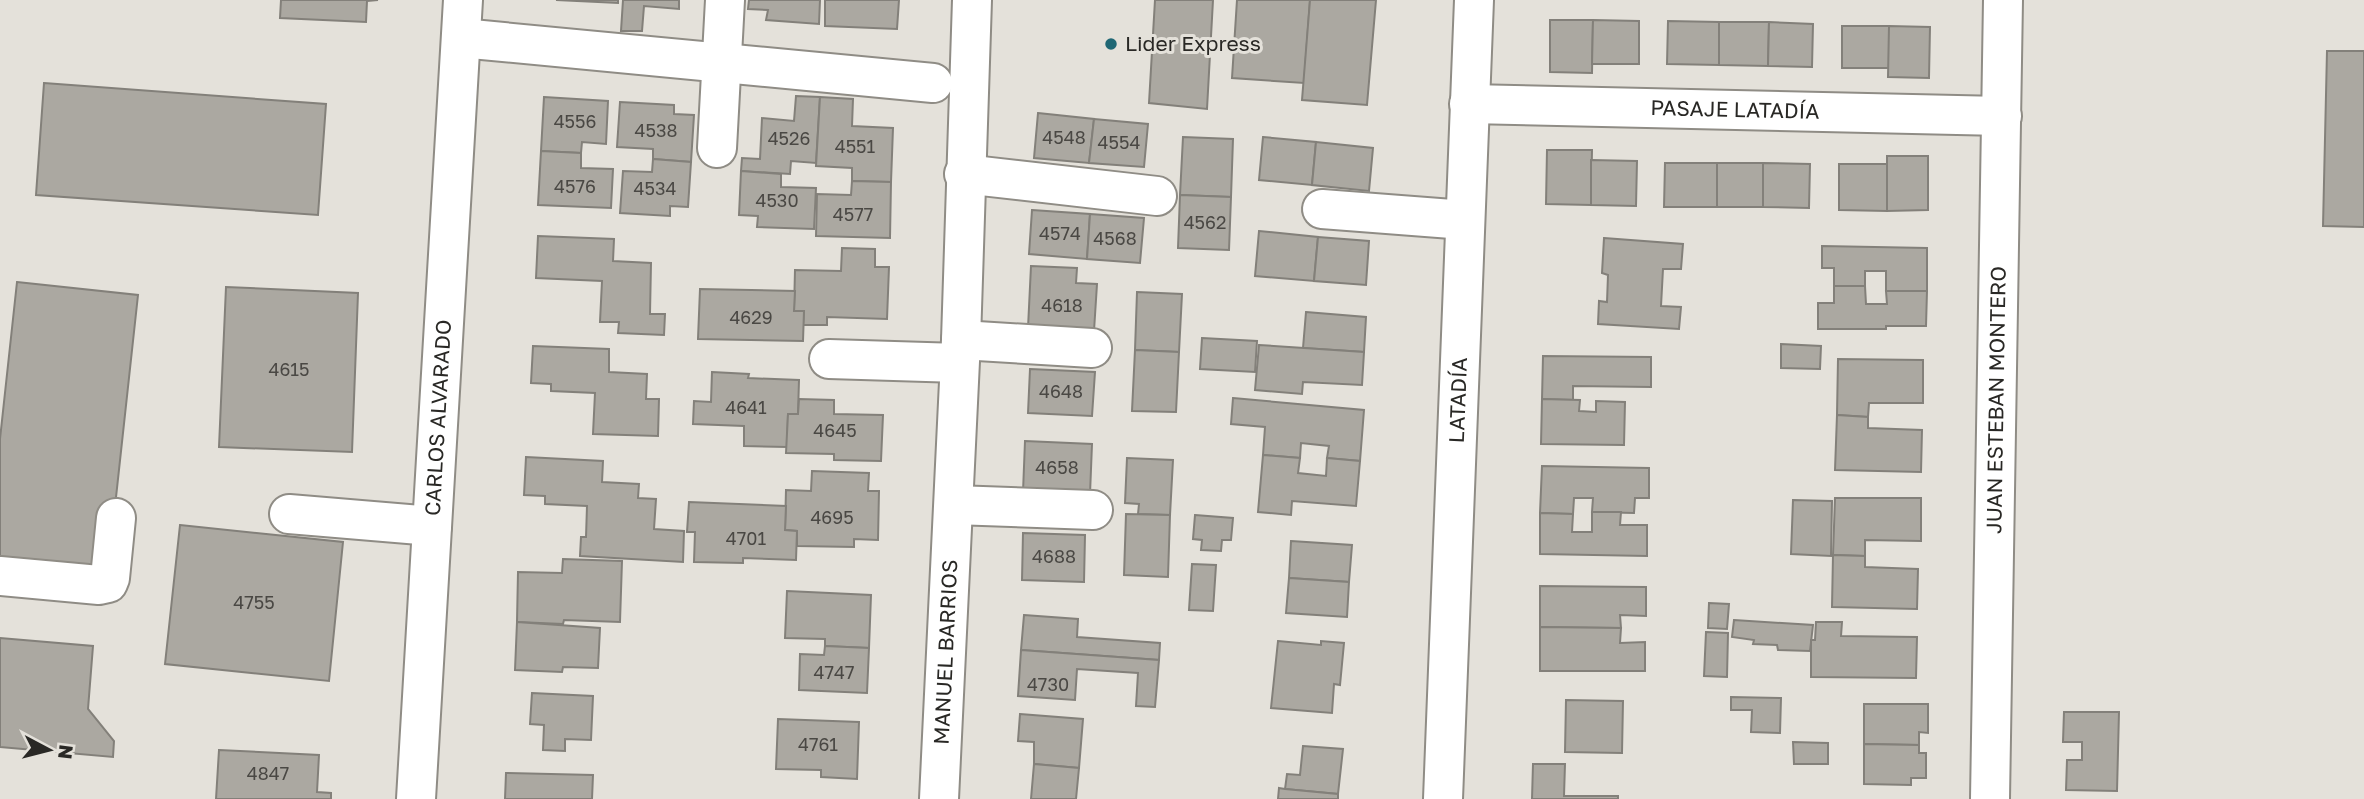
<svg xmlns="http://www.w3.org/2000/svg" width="2364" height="799" font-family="'Golos Text',sans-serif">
<rect width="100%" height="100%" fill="#e4e1da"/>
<g fill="#aba8a1" stroke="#83807a" stroke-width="2">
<path d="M281 0H378L367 1 366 22 280 18Z"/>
<path d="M556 0H618V3Z"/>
<path d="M623 0H679V9L644 6 642 31H621Z"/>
<path d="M749 0H820L819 24 766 20 768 10 748 9Z"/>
<path d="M825 0H899L897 29 825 26Z"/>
<path d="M1155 0H1213L1207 109 1149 103Z"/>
<path d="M1237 0H1310L1304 83 1232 78Z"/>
<path d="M1310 0H1376L1367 105 1302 100Z"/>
<path d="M1550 20H1593L1592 73 1550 72Z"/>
<path d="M1593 20 1639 21V64H1592Z"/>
<path d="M1668 21 1719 22V65L1667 64Z"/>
<path d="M1719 22H1769L1768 66 1719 65Z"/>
<path d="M1769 22 1813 24 1812 67 1768 66Z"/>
<rect x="1842" y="26" width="47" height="42"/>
<path d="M1889 26 1930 27 1929 78 1888 77Z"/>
<path d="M2327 51H2364V227L2323 226Z"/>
<path d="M44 83 326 104 318 215 36 195Z"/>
<path d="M796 96 820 97 816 163 791 161 790 174 741 171 742 158 760 159 762 118 794 121Z"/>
<path d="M544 97 608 101 606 144 582 142 581 153 541 151Z"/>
<path d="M820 97 853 99 852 126 893 128 891 182 852 181V168L816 166Z"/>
<path d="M620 102 674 105V114L694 115 691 162 653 159V149L617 147Z"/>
<path d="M1038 113 1094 119 1089 163 1034 158Z"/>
<path d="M1094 119 1148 124 1144 167 1089 163Z"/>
<path d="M1183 137 1233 139 1231 197 1180 195Z"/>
<path d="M1263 137 1316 142 1312 185 1259 180Z"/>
<path d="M1316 142 1373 148 1369 191 1312 185Z"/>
<path d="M1547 150H1592L1591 205 1546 204Z"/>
<path d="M541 151 581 153V168L613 169 611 208 538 205Z"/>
<path d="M1887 156H1928V210L1887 211Z"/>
<path d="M653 159 691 162 688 207 670 206V216L620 213 623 171 652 172Z"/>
<path d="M1591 160 1637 161 1636 206 1591 205Z"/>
<path d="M1665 163H1717V207H1664Z"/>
<rect x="1717" y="163" width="46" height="44"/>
<path d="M1763 163 1810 164 1809 208 1763 207Z"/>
<path d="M1839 164H1887V211L1839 210Z"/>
<path d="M741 171 781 174V187L816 188 814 229 757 227 758 216 739 215Z"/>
<path d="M852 181 891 182 890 238 816 236 817 194 851 195Z"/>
<path d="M1180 195 1231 197 1229 250 1178 248Z"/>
<path d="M1032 210 1090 214 1087 259 1029 254Z"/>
<path d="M1090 214 1144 218 1140 263 1087 259Z"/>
<path d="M1259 231 1318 237 1314 281 1255 276Z"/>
<path d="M538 236 614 239 613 261 651 263 650 314H665L664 335 618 333 619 322H600L602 281 536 278Z"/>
<path d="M1318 237 1369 241 1366 285 1314 281Z"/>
<path d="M1604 238 1683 244 1681 269H1663L1661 306 1681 307 1679 329 1598 324 1599 301 1607 302 1608 275 1602 273Z"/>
<path d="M1822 246 1927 248V291H1886V271H1865V286H1834V268H1822Z"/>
<path d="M842 248 875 249V267H889L887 319 827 317V325H803L804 311H794L795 270 841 271Z"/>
<path d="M1031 266 1077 268 1076 283 1097 284 1094 331 1028 328Z"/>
<path d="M17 282 138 295 107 580 0 568V439Z"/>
<path d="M1834 286H1865L1866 304H1887L1886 291H1927L1926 326H1886V329H1818V303H1834Z"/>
<path d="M226 287 358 293 352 452 219 447Z"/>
<path d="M700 289 795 291 794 311H804L803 341 698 339Z"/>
<path d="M1137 292 1182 294 1179 352 1135 350Z"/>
<path d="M1306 312 1366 317 1364 352 1303 348Z"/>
<path d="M1202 338 1257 341 1255 372 1200 369Z"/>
<path d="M1781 344 1821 346 1820 369 1781 368Z"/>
<path d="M1259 345 1364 352 1362 385 1303 382 1302 394 1255 390Z"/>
<path d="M533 346 609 349V372L647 374 646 399H659L658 436 593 434 595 393 551 391V384L531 383Z"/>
<path d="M1135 350 1179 352 1176 412 1132 411Z"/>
<path d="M1543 356 1651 357V387L1573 386V400L1542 399Z"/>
<path d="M1838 359 1923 360V403H1869L1868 417 1837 415Z"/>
<path d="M1030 369 1095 372 1092 416 1028 413Z"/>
<path d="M712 372 749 374 748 378 799 380 798 414H788L787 447 744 446V426L693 424 694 401 711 402Z"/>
<path d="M1233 398 1364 410 1360 461 1327 458 1329 446 1301 443 1300 458 1263 455 1265 427 1231 424Z"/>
<path d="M799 399 834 400V414L883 415 881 461 834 460V454L786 453 788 414H798Z"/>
<path d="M1542 399 1580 400 1579 411 1596 412V401L1625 402 1624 445 1541 444Z"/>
<path d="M1837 415 1868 417V428L1922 430 1921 472 1835 470Z"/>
<path d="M1025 441 1092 444 1090 494 1023 492Z"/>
<path d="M1263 455 1300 458 1298 473 1326 476 1327 458 1360 461 1356 506 1292 501 1291 515 1258 512Z"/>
<path d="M526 457 603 461 602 482 639 484 638 498 656 499 654 529 684 531 683 562 580 556 581 537H586L587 506 545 504V496L524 495Z"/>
<path d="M1127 458 1173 460 1170 515 1138 514 1139 504 1125 503Z"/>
<path d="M1542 466 1649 468V498H1635L1634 513 1592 512 1593 498H1574L1573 514 1540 513Z"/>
<path d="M812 471 869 473 868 491H879L878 540 854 539V547L797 546V531L785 530 786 490 811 491Z"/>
<path d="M1835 498H1921V541L1865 540V556L1833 555Z"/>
<path d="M1793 500 1832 501 1831 556 1791 554Z"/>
<path d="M689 502 786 506 785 530 797 531 796 560 743 558V563L694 562 695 532H687Z"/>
<path d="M1592 512H1621L1620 525H1647V556L1540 554V513L1573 514 1572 532H1592Z"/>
<path d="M1126 514 1170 515 1168 577 1124 575Z"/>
<path d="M1195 515 1233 518 1231 540H1222L1221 551 1201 550 1202 540 1193 539Z"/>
<path d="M180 525 343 542 329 681 165 664Z"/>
<path d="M1023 533 1085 535 1084 582 1022 580Z"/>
<path d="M1291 541 1352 545 1349 582 1289 578Z"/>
<path d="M1833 555 1865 556V567L1918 569 1917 609 1832 607Z"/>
<path d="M563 559 622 561 620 622 564 620 563 624 517 622 518 572 562 573Z"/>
<path d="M1192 564 1216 565 1213 611 1189 610Z"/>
<path d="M1289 578 1349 582 1347 617 1286 613Z"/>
<path d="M1540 586 1646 587V616L1620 615 1621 628 1540 627Z"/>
<path d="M787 591 871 595 869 648 825 646V639L785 638Z"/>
<path d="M1709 603 1729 604 1727 629 1708 628Z"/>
<path d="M1024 615 1078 619 1077 637 1160 643 1159 660 1021 650Z"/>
<path d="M1734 620 1813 625 1810 651 1778 650 1777 645 1753 644 1754 640 1732 637Z"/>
<path d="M517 622 600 628 598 668 563 667 562 672 515 670Z"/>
<path d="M1816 622H1842L1841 636 1917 637 1916 678 1811 677V640H1815Z"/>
<path d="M1540 627 1621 628 1620 643 1645 642V671H1540Z"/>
<path d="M1706 632 1728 633 1727 677 1704 676Z"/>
<path d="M0 638 93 646 88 709 114 741 113 757 0 747Z"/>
<path d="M1278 641 1321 645V641L1344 643 1340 685 1334 684 1332 713 1271 708Z"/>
<path d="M825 646 869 648 867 693 799 690 800 654 824 655Z"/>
<path d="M1021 650 1159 660 1155 707 1136 706 1138 673 1077 669 1075 700 1018 696Z"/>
<path d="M532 693 593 696 591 740 565 739V751L543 750 544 725 530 724Z"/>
<path d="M1731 697 1781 698 1780 733 1751 732 1752 710H1731Z"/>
<path d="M1566 700 1623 701 1622 753 1565 752Z"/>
<path d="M1864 704H1928V733L1919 732V745L1864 744Z"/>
<path d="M2064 712H2119L2117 791 2066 790 2067 760H2082V742H2063Z"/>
<path d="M1020 714 1083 719 1079 768 1034 764V742L1018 741Z"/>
<path d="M778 719 859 722 857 779 821 777V770L776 769Z"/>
<path d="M1793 742 1828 743V764H1794Z"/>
<path d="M1864 744 1919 745V753H1926V778H1911V785L1864 784Z"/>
<path d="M1303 746 1343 749 1338 794 1285 789 1287 774 1300 775Z"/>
<path d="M219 750 319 755 317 792 331 793V799H216Z"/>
<path d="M1034 764 1079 768 1076 799H1031Z"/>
<path d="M1533 764H1565L1564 796H1618V799H1532Z"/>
<path d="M506 773 593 775 592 799H505Z"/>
<path d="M1279 788 1285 789 1338 794V799H1278Z"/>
</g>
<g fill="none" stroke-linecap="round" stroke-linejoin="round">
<g stroke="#8f8c85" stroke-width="42">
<g id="minor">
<path d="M461 38 933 83"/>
<path id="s1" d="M1469 104 2002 116"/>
<path d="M717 148 725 0"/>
<path d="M964 174 1157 196"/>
<path d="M1322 209 1465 220"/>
<path d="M961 340 1092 348"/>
<path d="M829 359 959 363"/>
<path d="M954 505 1093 510"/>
<path d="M289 514 432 526"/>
<path d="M0 576 99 585 108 583 110 578 116 518"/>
<path id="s2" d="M416 799 463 0"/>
<path id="s3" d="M939 799 961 340 972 0"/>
<path id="s4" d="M1443 799 1474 0"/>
<path id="s5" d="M1990 799 2003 0"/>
</g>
</g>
<use href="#minor" stroke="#fff" stroke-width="38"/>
</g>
<circle fill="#1f6774" stroke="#e4e1da" stroke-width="2.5" cx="1111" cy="44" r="7"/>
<g text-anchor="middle" stroke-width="6" stroke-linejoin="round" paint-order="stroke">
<g font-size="18" fill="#4a4844">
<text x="575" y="128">4556</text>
<text x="656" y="137">4538</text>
<text x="1064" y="144">4548</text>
<text x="789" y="145">4526</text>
<text x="1119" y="149">4554</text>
<text x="855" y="153">4551</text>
<text x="575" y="193">4576</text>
<text x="655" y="195">4534</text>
<text x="777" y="207">4530</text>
<text x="853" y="221">4577</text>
<text x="1205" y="229">4562</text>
<text x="1060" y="240">4574</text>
<text x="1115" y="245">4568</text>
<text x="1062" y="312">4618</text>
<text x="751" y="324">4629</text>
<text x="289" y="376">4615</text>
<text x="1061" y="398">4648</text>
<text x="746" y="414">4641</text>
<text x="835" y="437">4645</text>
<text x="1057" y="474">4658</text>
<text x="832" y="524">4695</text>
<text x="746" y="545">4701</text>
<text x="1054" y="563">4688</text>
<text x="254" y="609">4755</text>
<text x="834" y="679">4747</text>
<text x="1048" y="691">4730</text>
<text x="818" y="751">4761</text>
<text x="268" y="780">4847</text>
</g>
<g font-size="21" fill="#292825" stroke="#e4e1da" text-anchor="start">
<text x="1125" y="51">Lider Express</text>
</g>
<g font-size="21" fill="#292825" stroke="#e4e1da">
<text dy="7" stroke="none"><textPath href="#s1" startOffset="266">PASAJE LATADÍA</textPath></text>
<text dy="7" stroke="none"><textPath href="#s4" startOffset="399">LATADÍA</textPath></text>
<text dy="7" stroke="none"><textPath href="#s5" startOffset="399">JUAN ESTEBAN MONTERO</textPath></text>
<text dy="7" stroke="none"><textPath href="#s2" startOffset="382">CARLOS ALVARADO</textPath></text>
<text dy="7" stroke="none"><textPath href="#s3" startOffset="147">MANUEL BARRIOS</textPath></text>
</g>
</g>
<g transform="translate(49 750) rotate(97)" stroke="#e4e1da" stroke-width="5" paint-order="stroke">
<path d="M0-5L12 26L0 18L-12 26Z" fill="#292825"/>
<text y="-10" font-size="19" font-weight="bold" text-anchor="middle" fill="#292825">N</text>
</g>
</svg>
